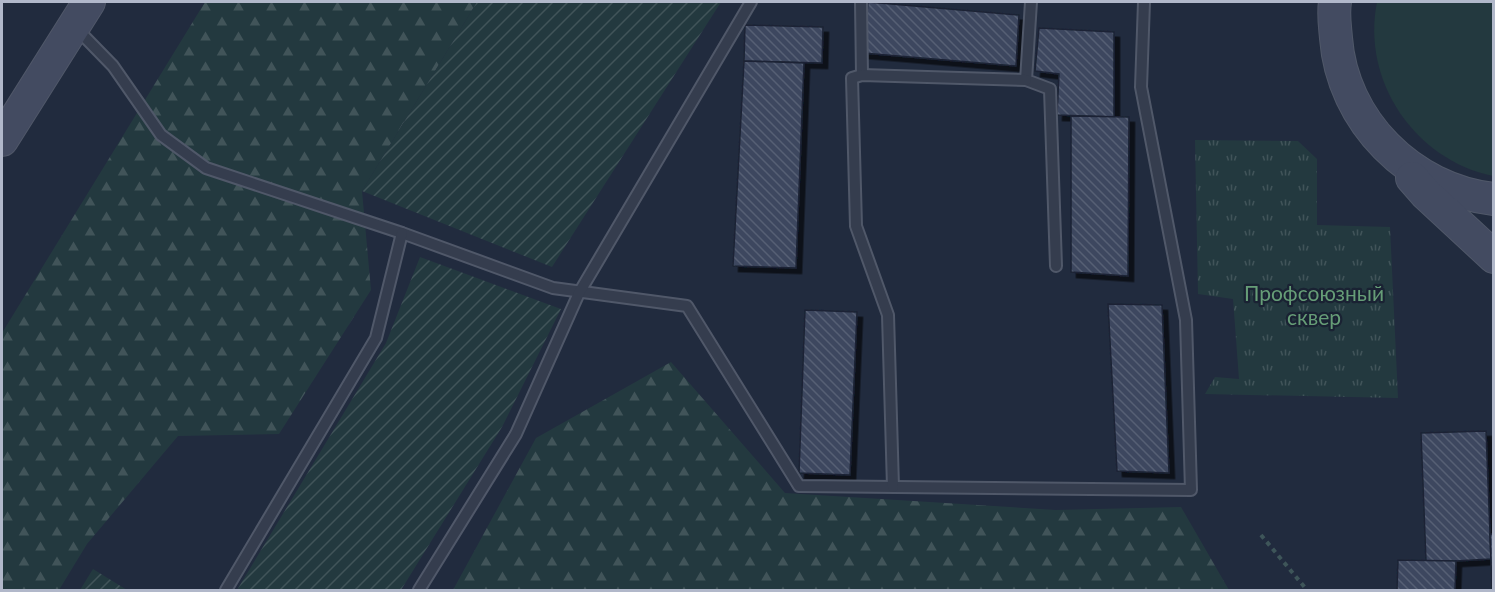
<svg xmlns="http://www.w3.org/2000/svg" width="1495" height="592" font-family="Lato,sans-serif">
<defs>
<pattern id="forest-firs" width="22" height="20" patternUnits="userSpaceOnUse" patternTransform="scale(1.5)"><rect width="22" height="20" fill="#23393f"/><path d="M5 1l3.5 6h-7zM16 11l3.5 6h-7z" fill="#415459"/></pattern>
<pattern id="park-tufts" width="24" height="20" patternUnits="userSpaceOnUse" patternTransform="scale(1.5)"><rect width="24" height="20" fill="#23393f"/><path d="M3 7l-1-3M5 7V3M7 7l1-3M15 17l-1-3M17 17v-4M19 17l1-3" fill="none" stroke="#415459"/></pattern>
<pattern id="garden-furrows" width="10" height="10" patternUnits="userSpaceOnUse" patternTransform="scale(1.5)"><rect width="10" height="10" fill="#23393f"/><path d="M-1 1l2-2M0 10L10 0M9 11l2-2" fill="none" stroke="#415459"/></pattern>
<pattern id="building-back-hatch" width="6" height="6" patternUnits="userSpaceOnUse" patternTransform="scale(1.5)"><rect width="6" height="6" fill="#3d475f"/><path d="M-1 5l2 2M0 0l6 6M5-1l2 2" fill="none" stroke="#575f75"/></pattern>
<filter id="shadow"><feDropShadow dx="5.5" dy="5.5" stdDeviation="0" flood-color="#0009"/></filter>
</defs>
<rect width="100%" height="100%" fill="#212b3e"/>
<path fill="#23393f" d="M1377 2H1493V176C1415 160 1361 81 1377 2Z"/>
<g fill="url(#forest-firs)">
<path d="M205 2H477L362 191 371 290 279 434 178 436 87 544 59 590H2V333Z"/>
<path d="M671 362 785 493 1056 510 1181 507 1229 590H453L536 438Z"/>
</g>
<path fill="url(#park-tufts)" d="M1195 140 1298 141 1317 159V225L1390 227 1398 398 1205 394 1215 377 1239 379 1233 299 1198 294Z"/>
<g fill="url(#garden-furrows)">
<path d="M477 2H721L552 267 362 191Z"/>
<path d="M420 257 561 309 502 427 401 590H237L386 343Z"/>
<path d="M93 569 127 590H80Z"/>
</g>
<g fill="url(#building-back-hatch)" stroke="#1c2435" stroke-width="1.5" filter="url(#shadow)">
<path d="M868 2 1019 15 1016 66 863 53Z"/>
<path d="M745 25 823 27 822 63 744 61Z"/>
<path d="M1039 28 1114 32V117L1057 115 1059 74 1035 71Z"/>
<path d="M744 61 804 63 796 268 733 266Z"/>
<path d="M1071 116 1129 117 1128 276 1071 272Z"/>
<path d="M1108 304 1162 305 1169 473 1117 471Z"/>
<path d="M805 310 857 312 850 475 799 473Z"/>
<path d="M1486 431 1491 559 1456 561H1426L1421 433Z"/>
<path d="M1490 534H1494V590H1492Z"/>
<path d="M1398 560 1456 561 1455 590H1397Z"/>
</g>
<g fill="none" stroke-linecap="round" stroke-linejoin="round">
<g stroke="#505869" stroke-width="14">
<g id="lane">
<path d="M861 2 862 75"/>
<path d="M1031 2 1026 80 1050 89 1056 266"/>
<path d="M76 28 113 66 161 135 206 168 402 233 553 288 687 306 799 486 1191 490 1186 320 1141 87 1144 2"/>
<path d="M893 487 888 315 856 226 852 78 862 75 1026 80"/>
<path d="M226 590 376 338 402 233"/>
<path d="M419 590 516 434 579 293 751 2"/>
</g>
</g>
<g stroke="#505869" stroke-width="34">
<g id="secondary">
<path d="M1335 2C1333 14 1335 26 1336 38 1342 121 1411 190 1494 199"/>
<path d="M2 140 89 2"/>
<path d="M1412 178 1426 194 1494 257"/>
</g>
</g>
<path stroke="#3e5559" stroke-width="4" stroke-dasharray="4.5 4.5" stroke-linecap="butt" d="M1261 535 1307 590"/>
<use href="#lane" stroke="#353d4e" stroke-width="10"/>
<use href="#secondary" stroke="#434b61" stroke-width="32"/>
</g>
<g text-anchor="middle" stroke-width="4.5" stroke-linejoin="round" paint-order="stroke">
<g font-size="21" fill="#669d77" stroke="#1a2233">
<text x="1314" y="301">Профсоюзный<tspan x="1314" dy="24">сквер</tspan></text>
</g>
</g>
<rect width="1495" height="592" fill="none" stroke="#b1b8ca" stroke-width="6"/>
</svg>
